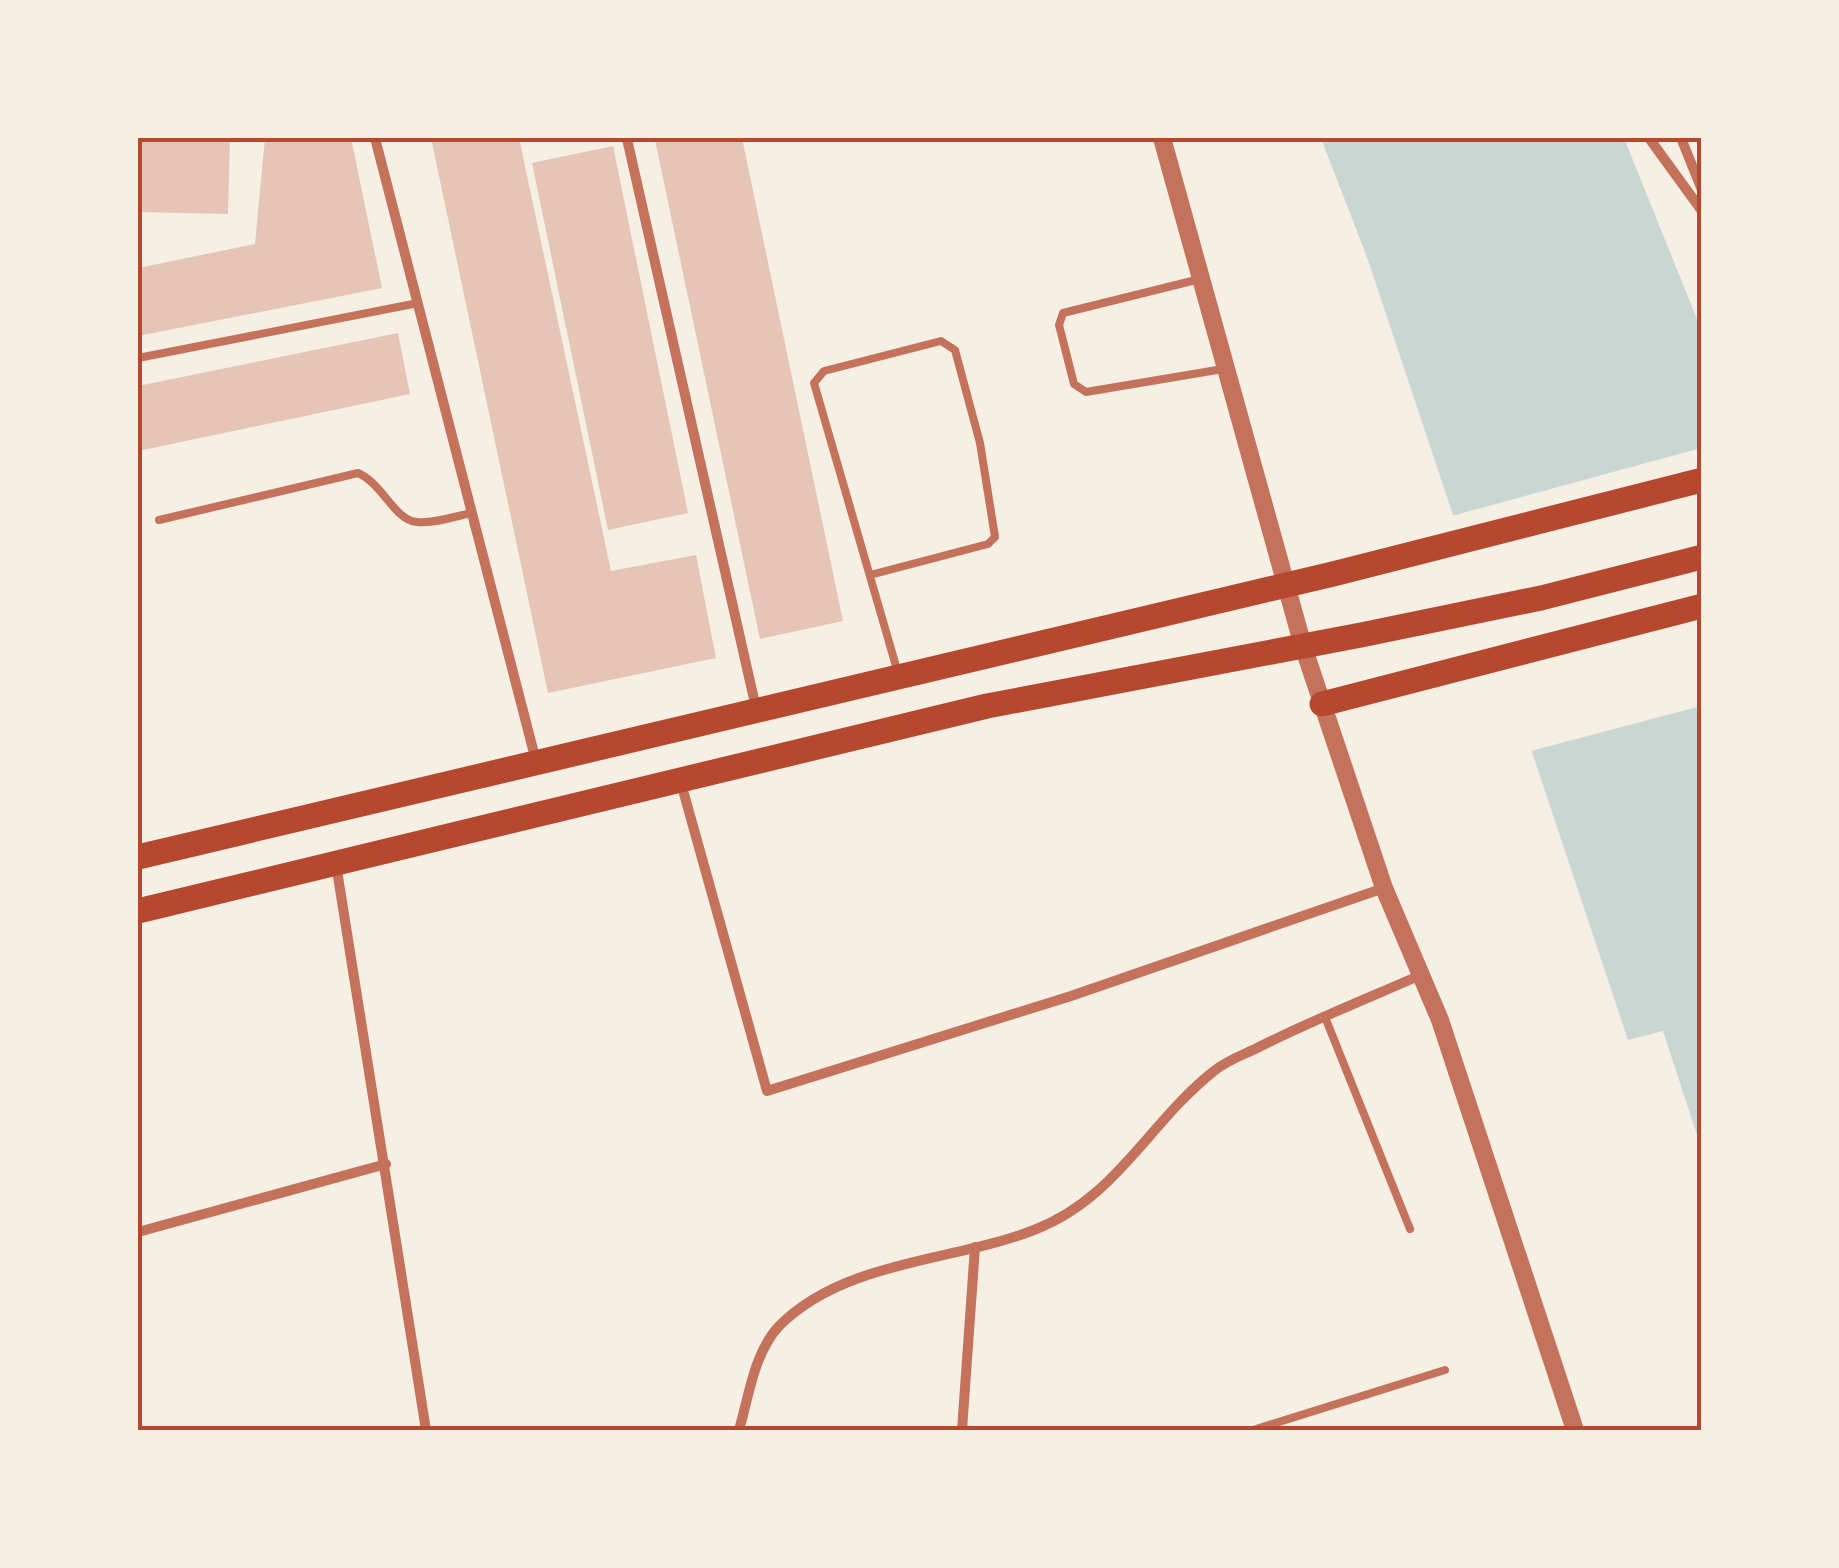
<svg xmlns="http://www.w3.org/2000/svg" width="1839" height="1568" font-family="'Titillium Web',sans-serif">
<rect width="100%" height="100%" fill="#f6efe4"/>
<path fill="#c9d6d2" d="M1321 138H1624L1701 329V1147L1663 1031 1628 1040 1368 260Z"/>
<path fill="#f6efe4" d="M1701 448V706L1527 752 1448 517Z"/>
<g fill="#e6c5b7">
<path d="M138 138H230L228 214 138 212Z"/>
<path d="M265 138H351L382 288 138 336V268L255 244Z"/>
<path d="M431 138H519L611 571 696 555 716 658 548 693Z"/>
<path d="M668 138H742L843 621 760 639 655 140Z"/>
<path d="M613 146 688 513 608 530 532 163Z"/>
<path d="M398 333 410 394 138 451V386Z"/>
</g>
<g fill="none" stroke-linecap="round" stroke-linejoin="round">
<g stroke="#c5725c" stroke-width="8">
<path d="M1200 279 1063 313 1059 325 1074 384 1086 392 1223 369"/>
<path d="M138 358 418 303"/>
<path d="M159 520 358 473C383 484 394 520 417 522 434 524 455 516 472 513"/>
<path d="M870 575 988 544 995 537 980 443 955 350 941 341 824 371 814 383 898 673"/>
<path d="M1325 1017 1410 1229"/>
<path d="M1253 1430 1445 1370"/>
</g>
<g stroke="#c5725c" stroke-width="10">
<path d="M375 138 536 761"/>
<path d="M1649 138 1702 211"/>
<path d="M1681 138 1702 190"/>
<path d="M627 139 756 708"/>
<path d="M681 783 767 1091 1071 996 1384 888"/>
<path d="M336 864 426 1430"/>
<path d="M138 1232 386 1164"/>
<path d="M739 1430C749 1396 754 1352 780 1325 846 1260 952 1262 1034 1230 1116 1199 1149 1122 1214 1071 1227 1060 1246 1054 1261 1046 1313 1020 1368 998 1421 975"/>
<path d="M962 1430 975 1247"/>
</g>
<path stroke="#c5725c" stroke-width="18" d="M1162 138 1303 646 1384 888 1440 1020 1575 1430"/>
<g stroke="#b5482f" stroke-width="25">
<path d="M1322 704 1702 606"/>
<path d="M138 857 1333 574 1702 480"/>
<path d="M138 911 987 706 1361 635 1541 598 1702 557"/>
</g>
</g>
<rect width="1839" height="1568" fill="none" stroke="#f6efe4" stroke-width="280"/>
<rect x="140" y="140" width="1559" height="1288" fill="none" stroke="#b5482f" stroke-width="4"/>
</svg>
